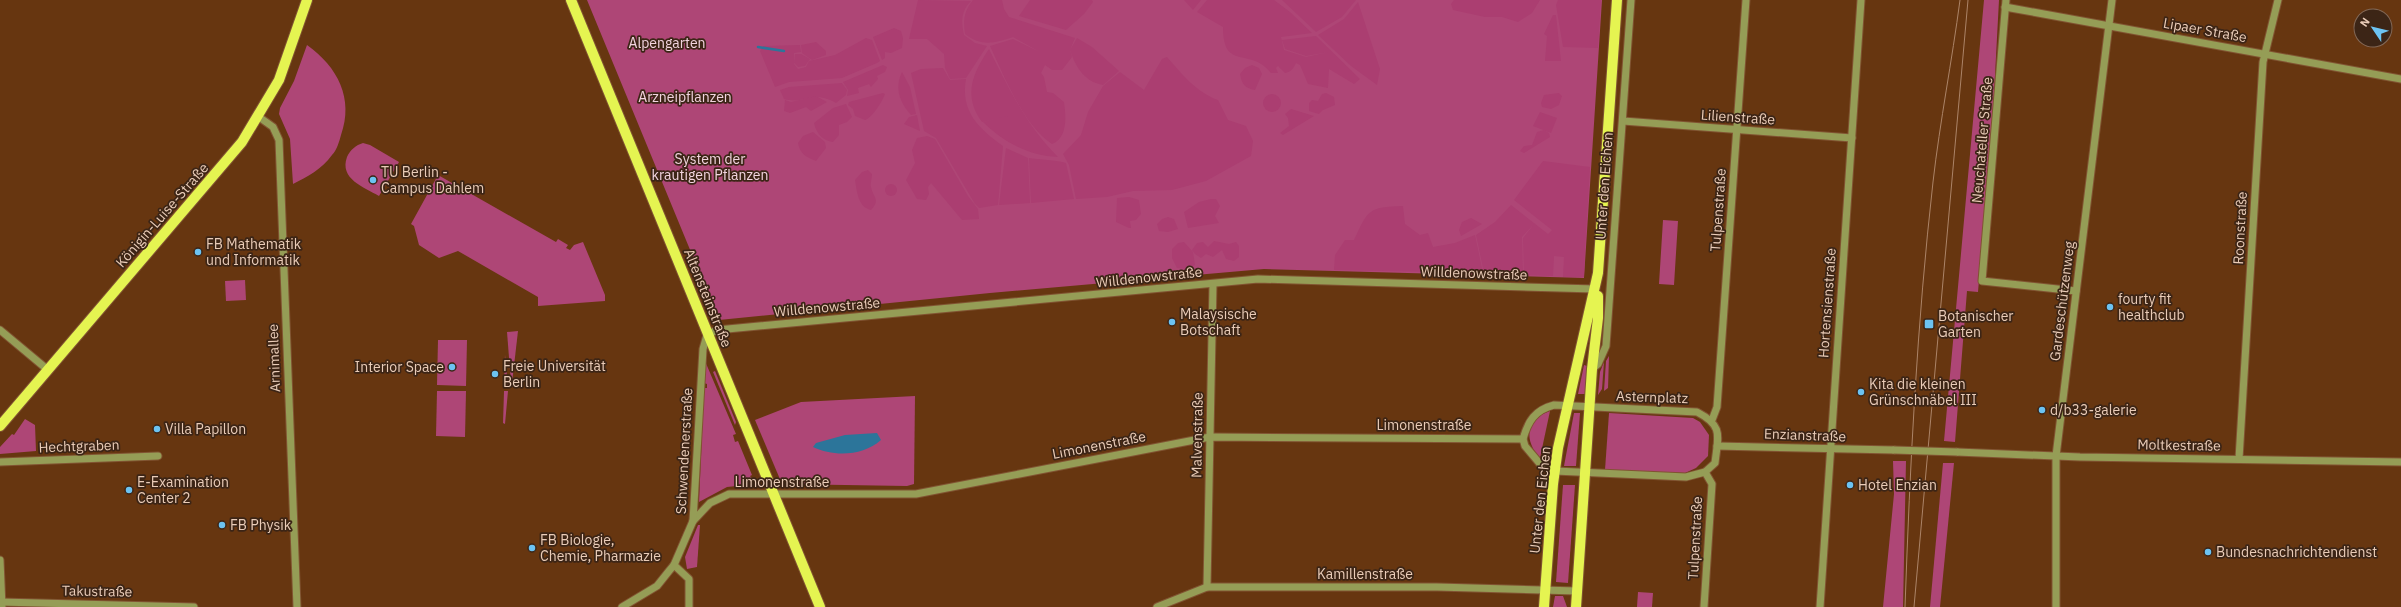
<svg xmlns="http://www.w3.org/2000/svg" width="2401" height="607" font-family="'IBM Plex Sans',sans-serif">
<rect width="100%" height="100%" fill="#673610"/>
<g fill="#ae4676">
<path d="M587 0H1602L1584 278 1264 269 990 293 719 320Z"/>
<path d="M1984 0H1999L1993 113 1978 292 1967 291 1955 442 1944 441Z"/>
<path d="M307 45C338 67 354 99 341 135 339 142 337 150 332 155 322 169 307 177 293 184L290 139 279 114 280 108 294 81Z"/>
<path d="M363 143 370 145 399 162 379 196C364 187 339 179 347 157 350 150 356 145 363 143Z"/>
<path d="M438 175 556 242 558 239 568 245 566 248 570 250 574 245 583 242 605 295V301L538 306V297L458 251 439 258 419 245 414 226 411 224Z"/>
<path d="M1663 220 1678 221 1674 285 1659 284Z"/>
<path d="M245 280 246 300 226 301 225 281Z"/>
<path d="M518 331 512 383H511L507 332Z"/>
<path d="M438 340H467L466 386 437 385Z"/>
<path d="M505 355 508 386 506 387 504 384Z"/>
<path d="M1609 356 1608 388 1604 391 1606 361Z"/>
<path d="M705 361 736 434 733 435 735 442 738 441 752 475 750 476 756 484 727 487 699 502 704 388H707V384L704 383Z"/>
<path d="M1604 362 1602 389 1598 395 1600 372Z"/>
<path d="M1584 365 1587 366 1585 394H1578Z"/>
<path d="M715 371 736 422 735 425 713 372Z"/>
<path d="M437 391H466L465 437 436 436Z"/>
<path d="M504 391H508L505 424 503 423Z"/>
<path d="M915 396 914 484 907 486 782 484 755 420 801 402Z"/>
<path d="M1550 411 1540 458C1524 441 1525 419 1550 411Z"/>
<path d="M1574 413H1580L1576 466H1564Z"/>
<path d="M1609 413 1693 418 1700 422 1709 435 1708 456 1696 468 1685 473 1605 470Z"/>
<path d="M25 419 35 425 36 451 0 454V447L12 434 14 435Z"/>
<path d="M1893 461H1906L1903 607H1883L1894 494Z"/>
<path d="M1943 463H1954L1940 607H1930Z"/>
<path d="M1563 485H1575L1568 583 1556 582Z"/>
<path d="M698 525H700L697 567 687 569 685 557Z"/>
<path d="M1638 592 1653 593 1652 607H1637Z"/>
<path d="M1555 596H1563L1567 607H1553Z"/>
</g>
<g fill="#ab3e71">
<path d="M918 0 971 1C961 11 961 21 964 35L975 43 987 46 966 78 950 79 945 68 944 54 927 39H909Z"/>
<path d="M973 0H1002L1004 9 1009 17 1075 38 1070 50 1072 57 1062 70H1052L1045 65 1041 73 1044 77 1047 92 1053 93 1064 102C1066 116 1068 138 1052 144 1024 126 1004 76 990 46L1013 39 1040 52 1013 37C994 43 982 47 965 34 963 20 964 11 973 0Z"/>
<path d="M1030 0H1092L1093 2 1084 14 1066 30 1019 16Z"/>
<path d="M1184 0H1201L1193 10Z"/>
<path d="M1207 0H1274L1290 12 1312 33 1281 37 1284 50 1306 57 1329 52 1306 56 1285 49 1282 40 1316 36 1360 79 1354 84 1329 69 1328 88 1308 84 1300 65 1296 63C1294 68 1291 72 1285 73L1278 66 1276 68 1278 73H1271C1250 46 1223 72 1223 27L1197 12Z"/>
<path d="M1282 0H1356L1342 17 1316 32Z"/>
<path d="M1454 0H1540L1532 13 1518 22 1502 17H1485L1453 10 1451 4Z"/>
<path d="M1558 0H1601L1598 48 1563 47 1556 5Z"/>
<path d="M1358 2 1380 69 1377 85 1351 66 1318 35 1344 19Z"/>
<path d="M1553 15H1556L1561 61H1545L1547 36 1544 34Z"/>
<path d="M894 28 901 31 903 38 902 48 891 53 885 52V58L882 60 873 37Z"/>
<path d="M866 38 872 40 880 61 877 63 842 78 789 82 775 87 760 51 763 46 800 45 801 52 794 53V64L798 69 806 67 809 61 835 55Z"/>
<path d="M1077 38 1092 47 1119 71 1103 85C1085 82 1076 68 1070 50Z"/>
<path d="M816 42 826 51V55L812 60 802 53 801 45Z"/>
<path d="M989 49C1008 87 1027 127 1058 157 1029 156 1003 142 983 122L1012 115 982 122C963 96 972 74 989 49Z"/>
<path d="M795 54H801L810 59 805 66 798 67 794 63Z"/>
<path d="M1167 57C1182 74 1196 92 1218 100L1228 120 1246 126 1253 141 1251 156 1206 181 1172 190 1133 191 1107 197 1076 199 1069 165 1063 154 1081 135 1088 112 1103 86 1120 72 1144 90 1162 59Z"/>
<path d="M883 65 887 67 885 72 877 76 878 79 871 87 869 84 858 88 859 93 847 96 848 90 843 82Z"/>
<path d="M1252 65 1259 68 1262 74 1255 90C1244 88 1242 84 1240 74L1245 68Z"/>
<path d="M943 68 950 80 966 79C960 111 979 129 1003 146L998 205 979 208 975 204 936 138 924 131 911 73 921 69Z"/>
<path d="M902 72 910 87 916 114 911 115C900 103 894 88 902 72Z"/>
<path d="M842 83 847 90 846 95 836 103C810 89 806 105 784 99L780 90 789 87Z"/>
<path d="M883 93 885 94C882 102 872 118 865 120L855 116 853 109 848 105 849 102Z"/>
<path d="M1326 93 1334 97 1335 105 1323 110 1319 114 1309 111V103L1312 100 1318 101 1322 94Z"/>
<path d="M1559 93 1562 96 1559 105 1551 109 1542 107 1541 103 1544 95Z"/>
<circle cx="1272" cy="103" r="9"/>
<path d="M816 96 827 102 811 111 806 107 790 113 784 111 785 100 791 102Z"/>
<path d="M846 104 852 117 847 122 839 125V135L833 142C823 141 816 133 814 123L833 108Z"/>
<path d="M1291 109 1314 116 1283 135 1280 133 1289 126 1288 118 1285 114Z"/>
<path d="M1540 112 1557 118 1551 133 1533 126Z"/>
<path d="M917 115 920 131 904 124 909 117Z"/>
<path d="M1544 130 1549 133 1550 137 1524 153 1520 151 1524 146 1532 145 1537 132Z"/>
<path d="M813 132 825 142 826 148 816 161C806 157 800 154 798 143L803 136Z"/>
<path d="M927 136 935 139 968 196 978 209 979 219 962 220 931 183 928 187 929 194 926 200 917 199 906 180 915 163 912 150 917 138Z"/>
<path d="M1006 148 1028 158 1030 203 999 205Z"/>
<path d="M1029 158C1036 159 1063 161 1066 163L1074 199 1031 203Z"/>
<path d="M1543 161 1590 167 1585 251 1581 250 1585 251 1584 277H1563L1564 257 1554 256 1553 276 1524 275 1523 238 1534 224 1522 237 1523 275 1484 273 1476 235 1495 222 1511 205 1548 234 1552 230 1514 200Z"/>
<path d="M868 170 872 174C872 179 870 183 871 187 873 197 881 200 871 210 858 207 857 192 855 180L862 172Z"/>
<circle cx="891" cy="190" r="6"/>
<path d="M1129 197 1139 200 1141 214 1136 220 1130 221 1131 228H1129L1116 222 1117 198Z"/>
<path d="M1211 199H1216L1220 206 1215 216 1219 223 1188 228 1184 212 1199 202Z"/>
<path d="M1403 206 1405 224 1420 235 1428 233 1433 247 1455 243 1475 235 1483 273 1334 270 1335 255 1345 240H1354C1368 210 1368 207 1403 206Z"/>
<path d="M1168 217 1174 219 1178 229 1168 232 1159 231 1157 224 1162 219Z"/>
<path d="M1471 218 1482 224 1461 236 1459 230 1462 222Z"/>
<path d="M1214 241 1229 244 1236 242 1239 246V257L1234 261 1226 259 1222 250 1213 257 1206 254 1201 258 1195 254 1192 250 1197 243 1203 242 1208 247Z"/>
<path d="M1184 242 1193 252 1195 265 1188 269 1177 268 1172 258V249L1178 243Z"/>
</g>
<path fill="#2c759a" d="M877 433 881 440C863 456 834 457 813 447L816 443 845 435Z"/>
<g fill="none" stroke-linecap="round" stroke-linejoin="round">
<path stroke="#2c759a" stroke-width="2.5" d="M758 47 784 51"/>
<g stroke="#815432" stroke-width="9">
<g id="minor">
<path d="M2006 0 1982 281 2076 291"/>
<path d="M2005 7 2401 79"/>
<path d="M259 117 273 127 279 140 297 607"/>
<path d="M1623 121 1852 138"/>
<path d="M0 330 48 370"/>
<path d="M1592 369 1598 364 1606 346 1631 0"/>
<path d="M1554 405 1697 412C1724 426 1718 436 1715 463L1705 472 1686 477 1555 471 1541 465 1525 446 1523 439C1528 421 1535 410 1554 405Z"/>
<path d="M1712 420 1717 407 1746 0"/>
<path d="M1717 446 1894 450"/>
<path d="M1957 452 2080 457 2401 462"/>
<path d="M2239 459 2263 62 2278 0"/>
<path d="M0 462 158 456"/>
<path d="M693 521 710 503 729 494H916L1210 437 1523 439"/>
<path d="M0 560 2 607"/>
<path d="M674 565 689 579V607"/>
<path d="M1207 587 1213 284"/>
<path d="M0 602 194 607"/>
<path d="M622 607 657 586 669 571 674 565 693 521 703 349 707 335 717 330 1258 279 1595 289"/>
<path d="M1157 607 1207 587H1437L1577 591"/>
<path d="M1704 607 1712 484 1705 472"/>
<path d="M1820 607 1861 0"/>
<path d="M2056 607V456L2112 0"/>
</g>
</g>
<g stroke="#815432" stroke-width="12">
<g id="major">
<path d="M571 0 820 607"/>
<path d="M0 426 242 142 279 80 307 0"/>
<path d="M1544 607 1553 484 1558 448 1598 273 1617 0"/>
<path d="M1576 607 1592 369 1598 318V296"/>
</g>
</g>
<use href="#minor" stroke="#959d56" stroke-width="7"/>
<use href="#major" stroke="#e5f451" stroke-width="10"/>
<g stroke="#ac8468" stroke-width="1">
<path d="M1905 607C1910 465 1917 323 1933 182 1940 121 1952 61 1960 0"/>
<path d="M1914 607 1968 0"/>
</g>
<g stroke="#815432" stroke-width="9" stroke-linecap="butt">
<path id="minor-bridge" d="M1894 450 1957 452"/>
</g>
<use href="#minor-bridge" stroke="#959d56" stroke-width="7"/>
</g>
<g fill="#6cc3f2" stroke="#3c2516" stroke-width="1.5">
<circle cx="373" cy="180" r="4"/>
<circle cx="198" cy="252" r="4"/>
<circle cx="2110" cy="307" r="4"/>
<circle cx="1172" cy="322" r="4"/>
<rect x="1924" y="319" width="10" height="10" rx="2"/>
<circle cx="452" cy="367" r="4"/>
<circle cx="495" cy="374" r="4"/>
<circle cx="1861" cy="392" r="4"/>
<circle cx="2042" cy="410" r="4"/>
<circle cx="157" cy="429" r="4"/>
<circle cx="1850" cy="485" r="4"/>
<circle cx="129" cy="490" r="4"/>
<circle cx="222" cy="525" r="4"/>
<circle cx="532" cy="548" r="4"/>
<circle cx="2208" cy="552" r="4"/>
</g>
<g text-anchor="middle" stroke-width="3.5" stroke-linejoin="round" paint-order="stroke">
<g font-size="14" fill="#eaccb8" stroke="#3c2516">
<text transform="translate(2205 30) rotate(10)" y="5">Lipaer Straße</text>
<text transform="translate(1738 117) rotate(4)" y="5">Lilienstraße</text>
<text transform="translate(1982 140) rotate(-85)" y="5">Neuchateller Straße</text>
<text transform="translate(1604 186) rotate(-86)" y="5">Unter den Eichen</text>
<text transform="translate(1718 210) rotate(-86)" y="5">Tulpenstraße</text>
<text transform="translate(162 215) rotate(-49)" y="5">Königin-Luise-Straße</text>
<text transform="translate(2240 228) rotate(-87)" y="5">Roonstraße</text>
<text transform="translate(1474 273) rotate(2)" y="5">Willdenowstraße</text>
<text transform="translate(1149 277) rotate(-6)" y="5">Willdenowstraße</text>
<text transform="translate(708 298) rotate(68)" y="5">Altensteinstraße</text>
<text transform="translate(2062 301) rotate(-83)" y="5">Gardeschützenweg</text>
<text transform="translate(1827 303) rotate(-86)" y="5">Hortensienstraße</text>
<text transform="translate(827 307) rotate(-5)" y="5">Willdenowstraße</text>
<text transform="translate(274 358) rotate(-92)" y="5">Arnimallee</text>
<text transform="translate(1652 397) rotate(2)" y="5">Asternplatz</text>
<text x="1424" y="430">Limonenstraße</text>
<text transform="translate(1197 435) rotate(-89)" y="5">Malvenstraße</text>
<text transform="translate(1805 435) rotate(2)" y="5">Enzianstraße</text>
<text transform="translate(1099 445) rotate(-11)" y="5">Limonenstraße</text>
<text transform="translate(2179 445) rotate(1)" y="5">Moltkestraße</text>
<text transform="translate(79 446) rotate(-2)" y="5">Hechtgraben</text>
<text transform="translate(684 451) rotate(-87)" y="5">Schwendenerstraße</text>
<text x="782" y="487">Limonenstraße</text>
<text transform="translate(1540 500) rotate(-84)" y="5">Unter den Eichen</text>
<text transform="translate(1695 538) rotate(-87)" y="5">Tulpenstraße</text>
<text x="1365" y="579">Kamillenstraße</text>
<text transform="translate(97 591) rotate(1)" y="5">Takustraße</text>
</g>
<g font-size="14" fill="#f2d4df" stroke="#3c2516">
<text x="667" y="48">Alpengarten</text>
<text x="685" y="102">Arzneipflanzen</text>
<text x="710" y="164">System der<tspan x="710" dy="16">krautigen Pflanzen</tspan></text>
</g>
<g font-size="14" fill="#eaccb8" stroke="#3c2516" text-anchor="start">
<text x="381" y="177">TU Berlin -<tspan x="381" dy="16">Campus Dahlem</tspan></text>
<text x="206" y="249">FB Mathematik<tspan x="206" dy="16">und Informatik</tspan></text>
<text x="2118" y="304">fourty fit<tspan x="2118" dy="16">healthclub</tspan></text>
<text x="1180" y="319">Malaysische<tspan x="1180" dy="16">Botschaft</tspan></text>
<text x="1938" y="321">Botanischer<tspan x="1938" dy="16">Garten</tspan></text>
<text x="503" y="371">Freie Universität<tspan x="503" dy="16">Berlin</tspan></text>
<text x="444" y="372" text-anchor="end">Interior Space</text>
<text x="1869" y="389">Kita die kleinen<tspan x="1869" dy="16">Grünschnäbel III</tspan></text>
<text x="2050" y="415">d/b33-galerie</text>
<text x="165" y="434">Villa Papillon</text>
<text x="137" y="487">E-Examination<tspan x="137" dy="16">Center 2</tspan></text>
<text x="1858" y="490">Hotel Enzian</text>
<text x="230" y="530">FB Physik</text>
<text x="540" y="545">FB Biologie,<tspan x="540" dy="16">Chemie, Pharmazie</tspan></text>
<text x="2216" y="557">Bundesnachrichtendienst</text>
</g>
</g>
<g transform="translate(2373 28) rotate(305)"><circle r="19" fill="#3c2516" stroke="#826857"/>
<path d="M0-3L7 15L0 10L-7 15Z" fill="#6cc3f2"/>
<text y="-6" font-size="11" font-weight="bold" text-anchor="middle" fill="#eaccb8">N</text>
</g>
</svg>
